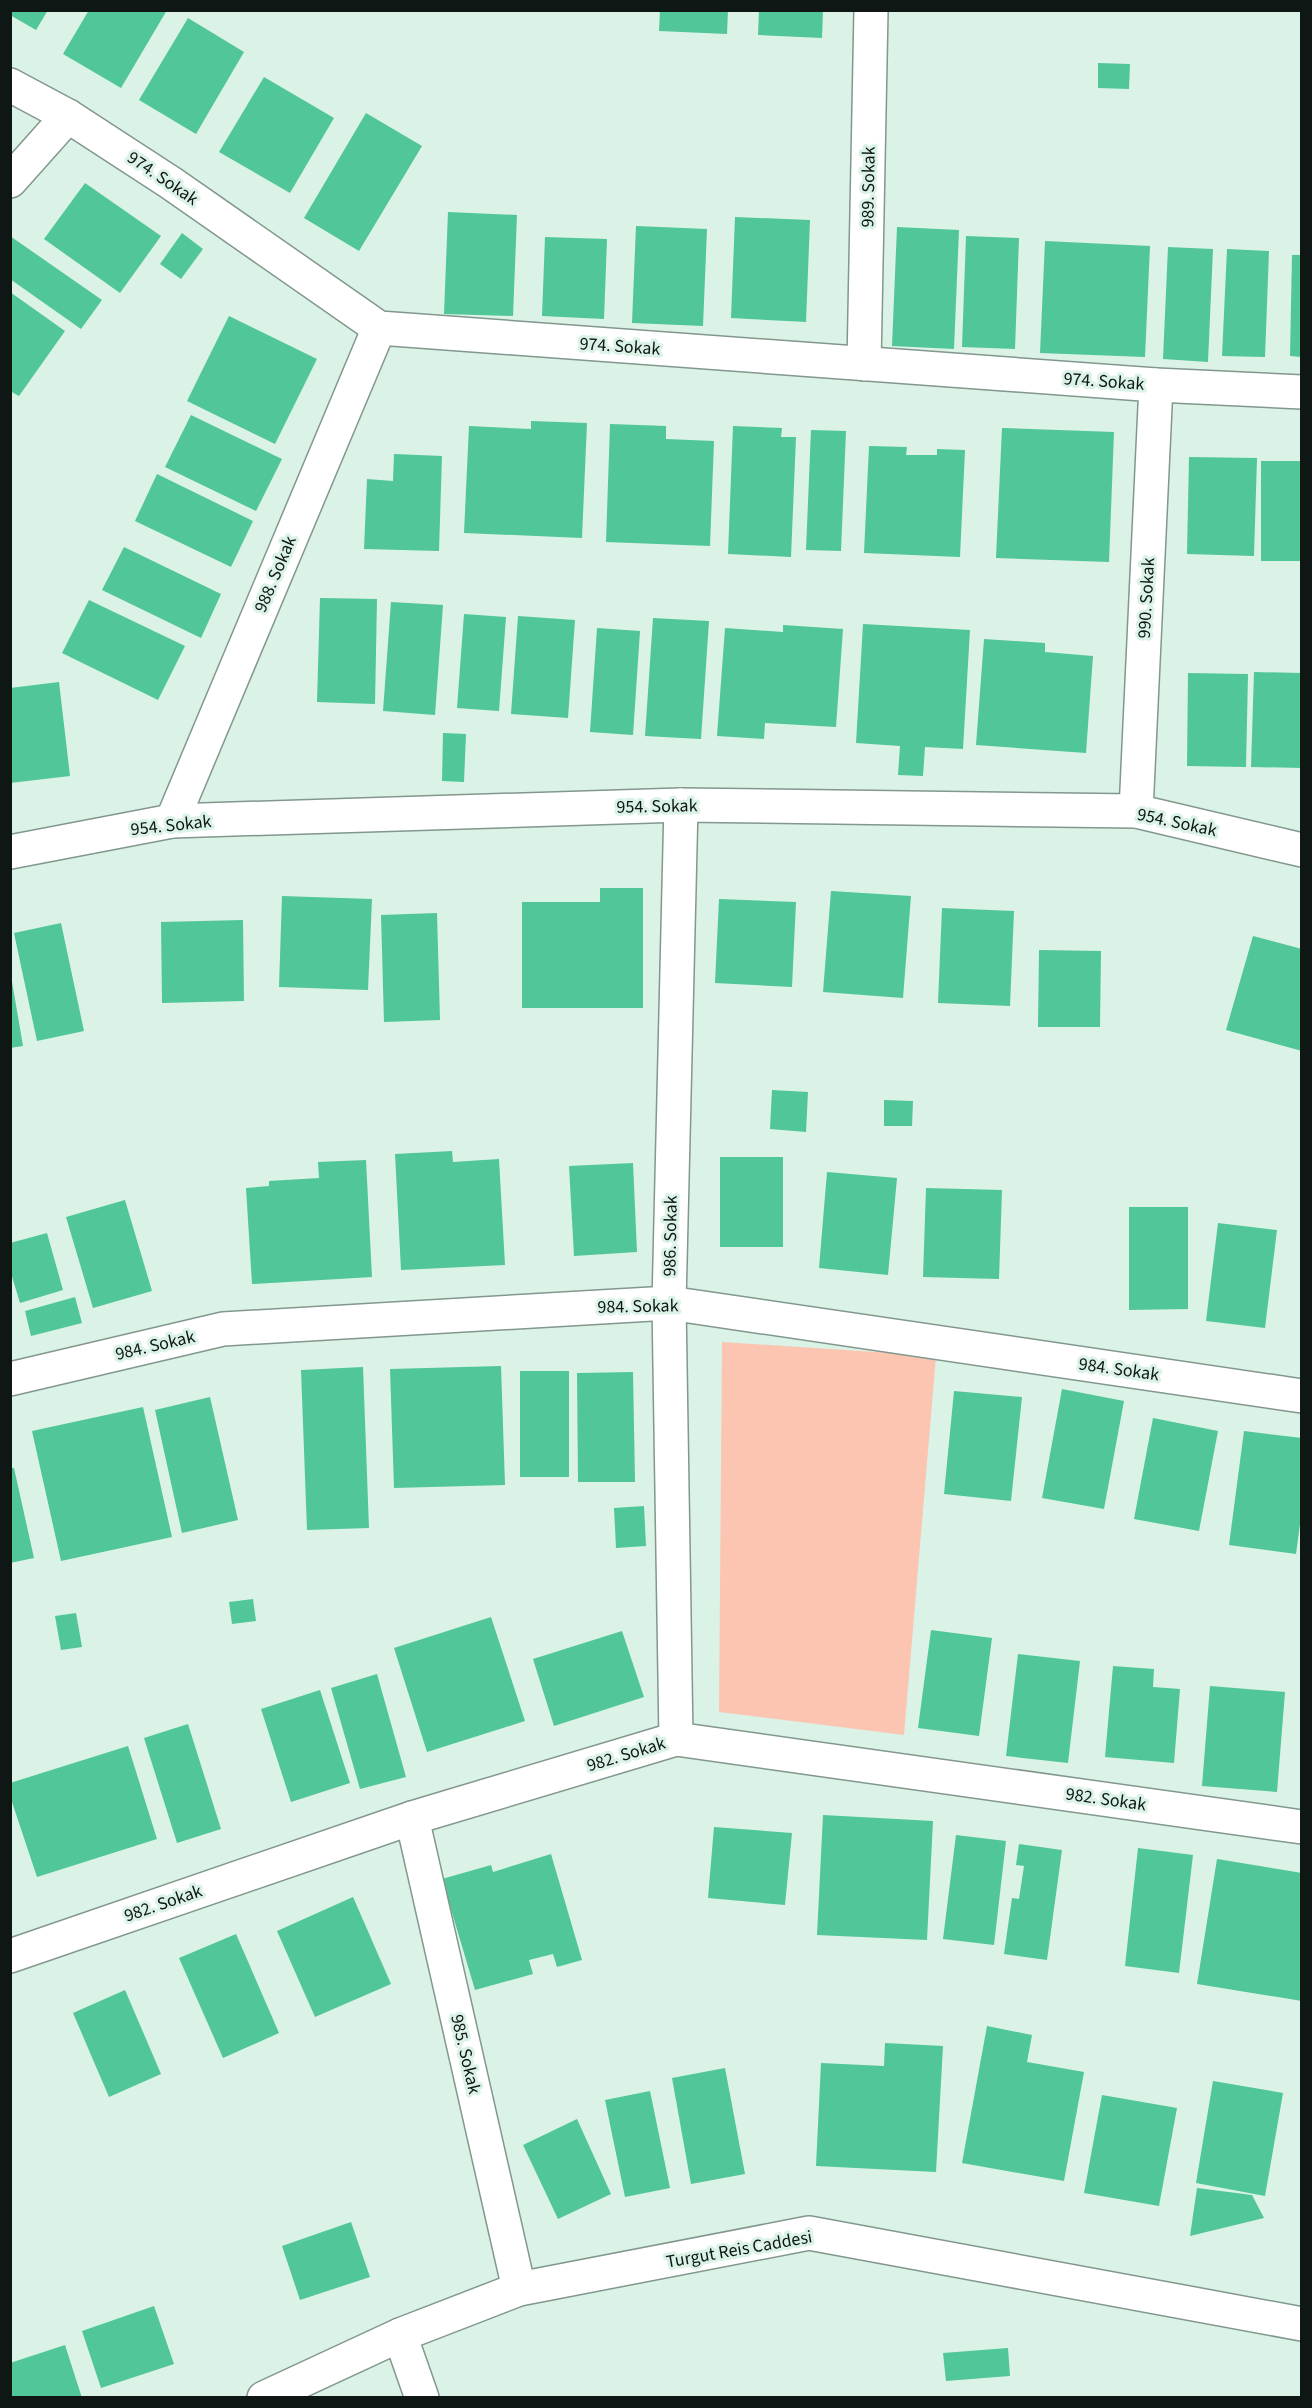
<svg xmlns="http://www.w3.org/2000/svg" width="1312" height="2408" font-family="'Source Sans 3',sans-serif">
<rect width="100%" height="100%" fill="#dbf2e7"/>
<path fill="#fcc5b2" d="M722 1342 936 1356 904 1735 719 1712Z"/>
<g fill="#50c699">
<path d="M10 10H48L36 30 10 15Z"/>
<path d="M89 10H167L121 88 63 54Z"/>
<path d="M660 10H728L727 34 659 31Z"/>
<path d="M759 10H823L822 38 758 35Z"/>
<path d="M188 18 244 52 196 134 139 100Z"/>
<path d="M1098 63 1130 64 1129 89 1098 88Z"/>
<path d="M264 77 334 118 290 193 219 152Z"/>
<path d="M366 113 422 146 359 251 304 218Z"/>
<path d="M85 183 161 236 120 293 44 239Z"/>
<path d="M448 212 517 215 513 316 444 314Z"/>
<path d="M735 217 810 220 806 322 731 318Z"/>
<path d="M636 226 707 229 703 326 632 323Z"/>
<path d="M897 227 959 230 954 349 892 346Z"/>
<path d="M182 233 203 249 181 279 160 264Z"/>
<path d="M10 236 102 300 81 329 10 279Z"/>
<path d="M966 236 1019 238 1015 349 962 347Z"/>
<path d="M545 237 607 239 604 319 542 316Z"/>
<path d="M1045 241 1150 246 1145 357 1040 353Z"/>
<path d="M1168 247 1213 249 1208 362 1163 359Z"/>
<path d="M1227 249 1269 251 1265 357 1222 356Z"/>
<path d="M1292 255H1302V357L1290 356Z"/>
<path d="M10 292 65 331 19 396 10 391Z"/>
<path d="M229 316 317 359 275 444 187 401Z"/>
<path d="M191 415 282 459 256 511 165 467Z"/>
<path d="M531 421 587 423 582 538 464 533 469 426 531 429Z"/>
<path d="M610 424 666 426V439L714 441 710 546 606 542Z"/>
<path d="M733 426 782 428 781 437H796L791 557 728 554Z"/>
<path d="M1002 428 1114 432 1109 562 996 558Z"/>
<path d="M811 430 846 431 841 551 806 550Z"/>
<path d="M869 446 907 447 906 455H937V449L965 450 960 557 864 553Z"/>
<path d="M394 454 442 456 439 551 364 549 367 479 393 481Z"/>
<path d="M1189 457 1257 458 1254 556 1187 554Z"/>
<rect x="1261" y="461" width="41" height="100"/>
<path d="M157 474 253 521 231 567 135 521Z"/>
<path d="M124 547 221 594 201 638 102 590Z"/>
<path d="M320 598 377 599 375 704 317 702Z"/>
<path d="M89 600 185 646 158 700 62 653Z"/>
<path d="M391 602 443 605 435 715 383 711Z"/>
<path d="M464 614 506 617 499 711 457 708Z"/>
<path d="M518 616 575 620 568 718 511 714Z"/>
<path d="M653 618 709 621 701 739 645 736Z"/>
<path d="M863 624 970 630 963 749 925 747 923 776 898 775 900 746 856 743Z"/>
<path d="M783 625 843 629 836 727 765 723 764 739 717 736 725 628 783 632Z"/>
<path d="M597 628 640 631 633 735 590 732Z"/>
<path d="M984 639 1045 643V652L1093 656 1086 753 976 745Z"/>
<path d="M1254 672 1302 673V768L1251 767Z"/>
<path d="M1188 673 1248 674 1246 767 1187 766Z"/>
<path d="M59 682 70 776 10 783V688Z"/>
<path d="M443 733 466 734 464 782 442 781Z"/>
<path d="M600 888H643V1008H522V902H600Z"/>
<path d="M831 891 911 896 903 998 823 992Z"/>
<path d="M282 896 372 899 368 990 279 987Z"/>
<path d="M719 899 796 902 792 987 715 983Z"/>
<path d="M942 908 1014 911 1010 1006 938 1003Z"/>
<path d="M437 913 440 1020 384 1022 381 915Z"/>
<path d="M243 920 244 1001 162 1003 161 922Z"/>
<path d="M61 923 84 1031 37 1041 14 933Z"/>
<path d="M1253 936 1302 949V1051L1226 1030Z"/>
<path d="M1039 950 1101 951 1100 1027H1038Z"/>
<path d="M10 970 23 1046 10 1048Z"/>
<path d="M772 1090 808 1092 806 1132 770 1129Z"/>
<path d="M884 1100 913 1101 912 1126H884Z"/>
<path d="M452 1151 453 1162 499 1159 505 1265 401 1270 395 1154Z"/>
<rect x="720" y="1157" width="63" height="90"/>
<path d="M366 1160 372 1277 252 1284 246 1188 269 1186V1181L319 1178 318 1162Z"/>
<path d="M633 1163 637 1252 574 1256 569 1166Z"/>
<path d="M827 1172 897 1178 888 1275 819 1268Z"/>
<path d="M926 1188 1002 1190 999 1279 923 1277Z"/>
<path d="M125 1200 152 1291 93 1308 66 1217Z"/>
<path d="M1129 1207H1188V1309L1129 1310Z"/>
<path d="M1218 1223 1277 1230 1265 1328 1206 1321Z"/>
<path d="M47 1233 63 1290 20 1303 10 1270V1243Z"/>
<path d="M75 1297 82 1323 31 1336 25 1311Z"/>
<path d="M501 1366 505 1485 394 1488 390 1369Z"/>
<path d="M363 1367 369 1528 307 1530 301 1370Z"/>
<rect x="520" y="1371" width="49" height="106"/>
<path d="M633 1372 635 1482H578L577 1373Z"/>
<path d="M1062 1389 1124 1401 1104 1509 1042 1498Z"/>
<path d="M954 1391 1022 1397 1011 1501 944 1494Z"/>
<path d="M210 1397 238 1520 182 1533 155 1410Z"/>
<path d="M143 1407 172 1537 61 1561 32 1431Z"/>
<path d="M1153 1418 1218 1431 1199 1531 1134 1519Z"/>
<path d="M1244 1431 1302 1438V1509L1296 1554 1229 1545Z"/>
<path d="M10 1468H14L34 1558 10 1563Z"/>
<path d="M644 1506 646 1546 616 1548 614 1508Z"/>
<path d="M253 1599 256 1621 232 1624 229 1602Z"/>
<path d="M76 1613 82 1647 61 1650 55 1616Z"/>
<path d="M491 1617 525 1721 427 1752 394 1648Z"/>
<path d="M931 1630 992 1638 979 1736 918 1728Z"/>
<path d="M622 1631 644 1697 554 1726 533 1659Z"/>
<path d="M1018 1654 1080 1661 1068 1763 1006 1756Z"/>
<path d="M1113 1666 1154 1669 1153 1687 1180 1689 1174 1763 1105 1757Z"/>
<path d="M377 1674 406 1777 360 1789 331 1688Z"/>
<path d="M1210 1686 1285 1692 1277 1792 1202 1786Z"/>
<path d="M320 1690 350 1783 291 1802 261 1709Z"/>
<path d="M188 1724 221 1829 177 1843 144 1738Z"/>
<path d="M128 1746 157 1839 37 1877 10 1796V1783Z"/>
<path d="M823 1815 933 1821 927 1940 817 1935Z"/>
<path d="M714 1827 792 1833 785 1905 708 1898Z"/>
<path d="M956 1835 1006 1841 994 1945 943 1939Z"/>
<path d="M1019 1844 1062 1850 1047 1960 1004 1954 1012 1898 1019 1899 1024 1866 1016 1865Z"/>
<path d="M1138 1848 1193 1855 1179 1973 1125 1966Z"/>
<path d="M551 1854 582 1960 557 1967 553 1954 529 1960 533 1974 475 1990 442 1879 491 1865 493 1872Z"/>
<path d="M1217 1859 1302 1873V2001L1197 1984Z"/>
<path d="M353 1897 391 1984 315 2017 277 1931Z"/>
<path d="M236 1934 279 2033 223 2058 179 1958Z"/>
<path d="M125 1990 161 2074 109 2097 73 2013Z"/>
<path d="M987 2026 1032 2035 1027 2062 1084 2072 1064 2181 962 2163Z"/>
<path d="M885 2043 943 2046 936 2172 816 2166 821 2063 884 2066Z"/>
<path d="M725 2068 745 2174 691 2184 672 2078Z"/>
<path d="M1213 2081 1283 2093 1265 2196 1196 2183Z"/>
<path d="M650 2091 670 2188 625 2197 605 2100Z"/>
<path d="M1102 2095 1177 2108 1159 2206 1084 2193Z"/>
<path d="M577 2119 611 2194 558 2219 523 2145Z"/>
<path d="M1197 2188 1252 2195 1264 2218 1190 2236Z"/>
<path d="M351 2222 370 2277 300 2300 282 2246Z"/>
<path d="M154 2306 174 2364 101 2388 82 2331Z"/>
<path d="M65 2345 82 2398H10V2363Z"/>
<path d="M1008 2348 1010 2376 946 2381 943 2353Z"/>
</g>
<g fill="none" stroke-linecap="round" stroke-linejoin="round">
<g stroke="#82978d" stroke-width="36">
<g id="minor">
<path d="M10 85 68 116 171 183 379 328 1156 385 1302 392"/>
<path d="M10 181 68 116"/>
<path d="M864 364 871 10"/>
<path d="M1136 811 1156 385"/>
<path d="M172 821 379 328"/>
<path d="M10 852 172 821 681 805 1136 811 1302 850"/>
<path d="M10 1379 223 1329 669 1303 1302 1396"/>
<path d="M676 1739 669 1303 681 805"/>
<path d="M412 1818 519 2289"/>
<path d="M10 1956 412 1818 676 1739 1302 1827"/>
<path d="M400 2335 422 2398"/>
</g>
</g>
<g stroke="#82978d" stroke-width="36">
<path id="secondary" d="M264 2398 400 2335 519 2289 809 2233 1302 2324"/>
</g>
<use href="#minor" stroke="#fff" stroke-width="33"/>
<use href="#secondary" stroke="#fff" stroke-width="33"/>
</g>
<g text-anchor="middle" stroke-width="6" stroke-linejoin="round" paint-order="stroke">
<g font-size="18" fill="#0e1713" stroke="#dbf2e7">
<text transform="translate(163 178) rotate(34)" y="6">974. Sokak</text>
<text transform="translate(868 187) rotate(-89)" y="6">989. Sokak</text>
<text transform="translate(620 346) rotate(4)" y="6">974. Sokak</text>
<text transform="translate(1104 381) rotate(4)" y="6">974. Sokak</text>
<text transform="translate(275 574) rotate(-67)" y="6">988. Sokak</text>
<text transform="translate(1146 598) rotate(-87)" y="6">990. Sokak</text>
<text transform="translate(657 806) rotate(-1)" y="6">954. Sokak</text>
<text transform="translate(1177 822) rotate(12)" y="6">954. Sokak</text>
<text transform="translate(171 825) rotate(-6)" y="6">954. Sokak</text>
<text transform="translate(670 1236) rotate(-89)" y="6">986. Sokak</text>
<text transform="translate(638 1306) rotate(-1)" y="6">984. Sokak</text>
<text transform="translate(155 1345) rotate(-13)" y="6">984. Sokak</text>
<text transform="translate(1119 1369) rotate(8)" y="6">984. Sokak</text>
<text transform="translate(626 1754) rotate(-17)" y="6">982. Sokak</text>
<text transform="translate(1106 1799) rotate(8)" y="6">982. Sokak</text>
<text transform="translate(163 1903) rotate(-19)" y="6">982. Sokak</text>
<text transform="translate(466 2054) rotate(77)" y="6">985. Sokak</text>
<text transform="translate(739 2249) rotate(-10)" y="6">Turgut Reis Caddesi</text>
</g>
</g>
<rect width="1312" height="2408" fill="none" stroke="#0e1713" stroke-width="24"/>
</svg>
